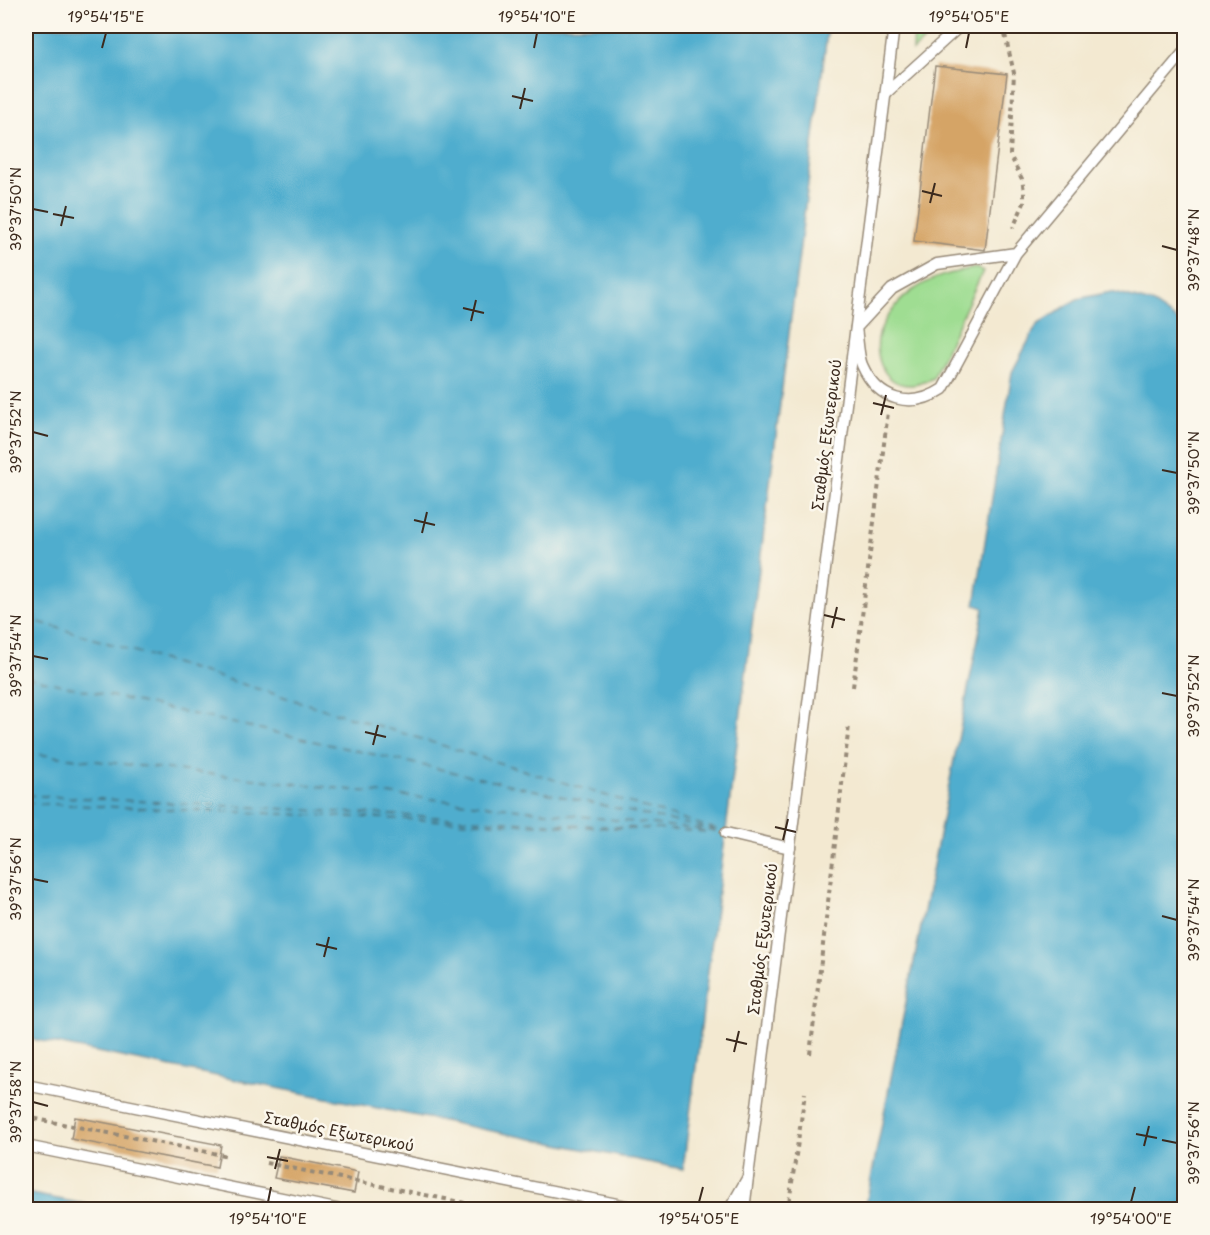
<svg xmlns="http://www.w3.org/2000/svg" width="1210" height="1235" font-family="'Playpen Sans',sans-serif">
<rect width="100%" height="100%" fill="#fbf7ec"/>
<filter id="ink" filterUnits="userSpaceOnUse"><feTurbulence type="fractalNoise" baseFrequency=".0167" numOctaves="2"/><feDisplacementMap in="SourceGraphic" scale="12" xChannelSelector="R" yChannelSelector="G"/><feConvolveMatrix kernelMatrix="1 2 1 2 8 2 1 2 1" color-interpolation-filters="sRGB"/></filter>
<filter id="wash" filterUnits="userSpaceOnUse"><feTurbulence type="fractalNoise" baseFrequency=".008" numOctaves="4" result="noise"/><feDisplacementMap in="SourceGraphic" scale="24" xChannelSelector="R" yChannelSelector="G"/><feGaussianBlur stdDeviation="1.35" result="paint"/><feColorMatrix in="noise" values="0 0 0 0 0 0 0 0 0 0 0 0 0 0 0 0 0 1.4 0 .05"/><feComposite in="paint" operator="in"/></filter>
<g filter="url(#wash)">
<rect width="100%" height="100%" fill="#f3e9d1"/>
<g fill="#9fdd92" stroke="#6d8458" stroke-width="1.5">
<path d="M914 26H939L913 51Z"/>
<path d="M976 268 983 271 933 378C927 381 919 385 911 385 883 386 872 354 880 331 886 315 901 298 915 289 934 276 954 272 976 268Z"/>
</g>
<g fill="#50adce" stroke="#466c76" stroke-width="1.5">
<path d="M26 26H828L683 1169 26 1038Z"/>
<path d="M1111 292 1152 303 1184 325V1209H865L984 608 975 605 1012 372 1037 325 1077 299Z"/>
<path d="M26 1193 111 1209H26Z"/>
</g>
<g fill="none" stroke-linecap="round" stroke-linejoin="round">
<g stroke="#42585c" stroke-width="1.5" stroke-dasharray="8 6" stroke-linecap="butt">
<path d="M26 618 722 831"/>
<path d="M26 677 713 830"/>
<path d="M26 753 722 832"/>
<path d="M26 795 710 832"/>
<path d="M26 803 638 829"/>
</g>
</g>
<g id="blocks">
<g fill="#d5a466">
<path d="M935 66 1007 74 985 250 914 241Z"/>
<path d="M75 1117 221 1145 217 1167 71 1139Z"/>
<path d="M279 1156 358 1172 354 1193 274 1178Z"/>
</g>
</g>
</g>
<g filter="url(#ink)">
<use href="#blocks" fill-opacity="0" stroke="#978a78" stroke-width="1.5"/>
<g fill="none" stroke-linecap="round" stroke-linejoin="round">
<g stroke="#978a78" stroke-width="13">
<g id="service">
<path d="M886 93 960 26"/>
<path d="M1016 253 937 264 892 289 856 328C858 340 858 355 862 365 878 401 911 410 943 389L1016 253 1184 52"/>
<path d="M726 833 790 848"/>
<path d="M26 1085 647 1210"/>
<path d="M26 1146 341 1210"/>
<path d="M748 1177 894 26"/>
<path d="M727 1210 732 1205 748 1177 744 1210"/>
</g>
</g>
<g stroke="#978a78" stroke-width="4" stroke-dasharray="4.5 4.5" stroke-linecap="butt">
<path d="M1003 26 1014 73 1010 155 1022 179 1024 191V203L1013 228"/>
<path d="M853 687 888 412"/>
<path d="M810 1054 849 725"/>
<path d="M26 1117 228 1156"/>
<path d="M266 1163 500 1210"/>
<path d="M788 1210 805 1093"/>
</g>
<use href="#service" stroke="#fff" stroke-width="10"/>
</g>
</g>
<path fill="none" stroke="#3b2a1e" stroke-width="2" d="M102 48 106 33M534 48 537 33M966 48 969 33M512 96 533 101M520 109 525 88M922 191 942 196M930 203 935 183M33 209 48 212M53 214 74 218M61 226 66 206M1162 246 1177 250M463 308 484 313M471 321 476 300M873 403 894 408M881 415 886 395M33 432 48 436M1162 470 1177 473M414 520 435 525M422 533 427 512M824 615 845 620M832 628 837 607M33 656 48 659M1162 693 1177 696M365 732 386 737M373 745 378 725M775 827 796 832M783 840 788 819M33 879 48 882M1162 916 1177 920M316 944 337 949M324 957 329 937M726 1039 747 1044M734 1052 739 1031M33 1102 48 1106M1136 1134 1157 1138M1162 1140 1177 1143M1144 1146 1149 1126M267 1157 288 1161M275 1169 280 1149M268 1202 271 1187M699 1202 703 1187M1131 1202 1135 1187"/>
<g text-anchor="middle" stroke-width="5" stroke-linejoin="round" paint-order="stroke">
<g font-size="15" fill="#3b2a1e" stroke="#fbf7ec">
<text transform="translate(827 435) rotate(-83)" y="5">Σταθμός Εξωτερικού</text>
<text transform="translate(763 939) rotate(-83)" y="5">Σταθμός Εξωτερικού</text>
<text transform="translate(339 1132) rotate(11)" y="5">Σταθμός Εξωτερικού</text>
</g>
</g>
<rect width="1210" height="1235" fill="none" stroke="#fbf7ec" stroke-width="66"/>
<rect x="33" y="33" width="1144" height="1169" fill="none" stroke="#3b2a1e" stroke-width="2"/>
<g font-size="15" text-anchor="middle" fill="#3b2a1e">
<text x="106" y="22">19°54'15"E</text>
<text x="537" y="22">19°54'10"E</text>
<text x="969" y="22">19°54'05"E</text>
<text transform="translate(16 209) rotate(-90)" y="5">39°37'50"N</text>
<text transform="translate(1194 250) rotate(-90)" y="5">39°37'48"N</text>
<text transform="translate(16 432) rotate(-90)" y="5">39°37'52"N</text>
<text transform="translate(1194 473) rotate(-90)" y="5">39°37'50"N</text>
<text transform="translate(16 656) rotate(-90)" y="5">39°37'54"N</text>
<text transform="translate(1194 696) rotate(-90)" y="5">39°37'52"N</text>
<text transform="translate(16 879) rotate(-90)" y="5">39°37'56"N</text>
<text transform="translate(1194 920) rotate(-90)" y="5">39°37'54"N</text>
<text transform="translate(16 1102) rotate(-90)" y="5">39°37'58"N</text>
<text transform="translate(1194 1143) rotate(-90)" y="5">39°37'56"N</text>
<text x="268" y="1224">19°54'10"E</text>
<text x="699" y="1224">19°54'05"E</text>
<text x="1131" y="1224">19°54'00"E</text>
</g>
</svg>
